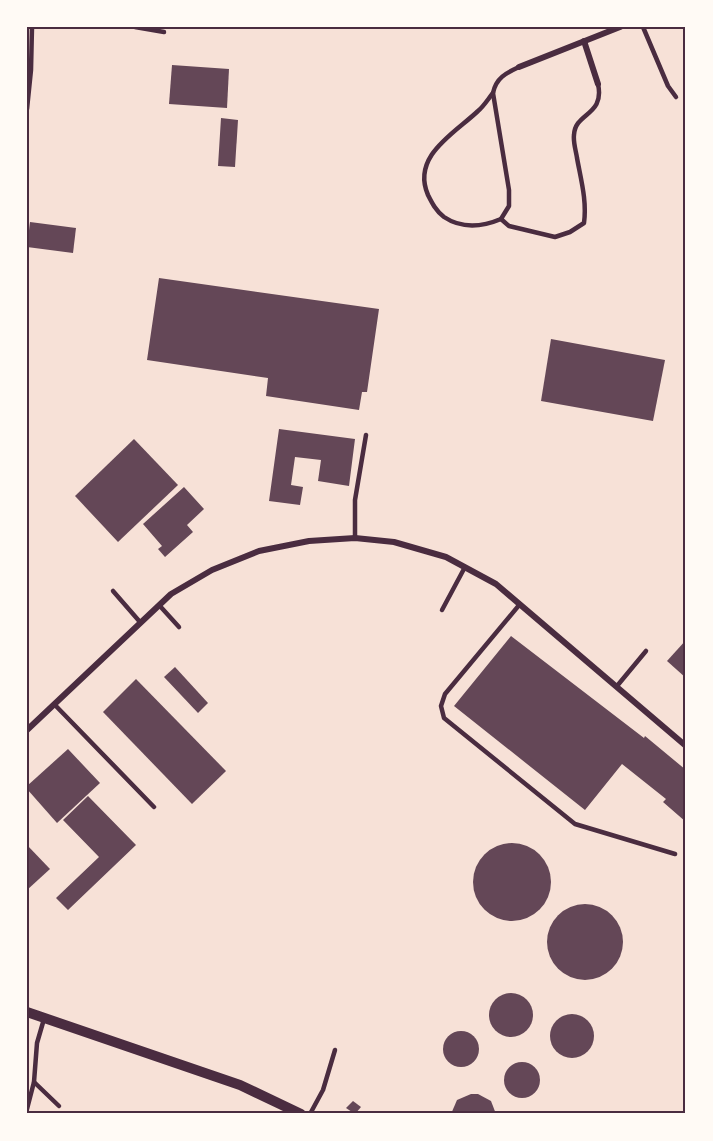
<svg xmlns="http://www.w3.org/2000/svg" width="713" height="1141" font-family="Rubik,sans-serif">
<rect width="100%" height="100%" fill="#f7e1d7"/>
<g fill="#644757">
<path d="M172 65 229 69 227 108 169 104Z"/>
<path d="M221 118 238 120 235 167 218 166Z"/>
<path d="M30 222 76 228 73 253 27 247Z"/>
<path d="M159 278 379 309 367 392H362L359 410 266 396 268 378 147 360Z"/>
<path d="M551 339 665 360 653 421 541 401Z"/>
<path d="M279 429 355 439 349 486 318 481 321 460 295 457 291 485 303 487 300 505 269 501Z"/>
<path d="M134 439 178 485 118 542 75 496Z"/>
<path d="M184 487 204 509 187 525 193 532 165 557 158 549 162 546 143 524Z"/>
<path d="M511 636 644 738 645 736 686 770V822L663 802 666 799 622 764 585 810 454 706Z"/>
<path d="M686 640V678L667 661Z"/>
<path d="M175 667 208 703 198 713 164 677Z"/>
<path d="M136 679 226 771 192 804 103 712Z"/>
<path d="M68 749 100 783 57 823 27 789V786Z"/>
<path d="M88 796 136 845 68 910 56 898 99 857 63 820Z"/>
<circle cx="512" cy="882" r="39"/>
<path d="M27 845 50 869 27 890Z"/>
<circle cx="585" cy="942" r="38"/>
<circle cx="511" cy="1015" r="22"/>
<circle cx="572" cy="1036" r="22"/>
<circle cx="461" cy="1049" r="18"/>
<circle cx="522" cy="1080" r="18"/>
<path d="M471 1094H478L491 1101 496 1114H451L457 1100Z"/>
<path d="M353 1101 361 1107 355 1114 346 1108Z"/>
</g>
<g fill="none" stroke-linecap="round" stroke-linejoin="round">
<g stroke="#4a2c40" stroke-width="4.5">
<path d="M135 27 164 32"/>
<path d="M643 27 668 86 676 97"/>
<path d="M519 67C506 73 496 78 493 93L509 190V206L501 219 509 226 555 237 570 232 584 223C587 201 581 180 577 158 576 151 573 142 574 135 575 112 605 116 598 84"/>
<path d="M493 93C488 99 484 106 478 111 455 133 411 156 428 195 432 203 436 211 444 217 462 229 482 227 501 219"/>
<path d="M27 109 31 70 32 27"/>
<path d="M355 538V500L366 435"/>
<path d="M113 591 140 622"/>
<path d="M520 604 445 694 441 706 444 718 575 824 675 854"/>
<path d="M159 605 179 627"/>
<path d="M442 610 465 567"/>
<path d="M617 686 646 651"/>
<path d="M54 704 154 807"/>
<path d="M34 1082 59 1106"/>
<path d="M27 1109 34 1082 37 1043 44 1019"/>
<path d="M310 1114 323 1090 335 1050"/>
</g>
<g stroke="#4a2c40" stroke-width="6">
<path d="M584 41 598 84"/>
<path d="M519 67 620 27"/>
<path d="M27 730 171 594 212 570 259 551 309 541 355 538 394 542 446 557 496 584 686 746"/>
</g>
<path stroke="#4a2c40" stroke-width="10" d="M27 1012 240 1085 301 1114"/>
</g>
<rect width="713" height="1141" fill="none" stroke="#fffaf5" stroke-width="57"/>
<rect x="28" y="28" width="656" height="1084" fill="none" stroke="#4a2c40" stroke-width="2"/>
</svg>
